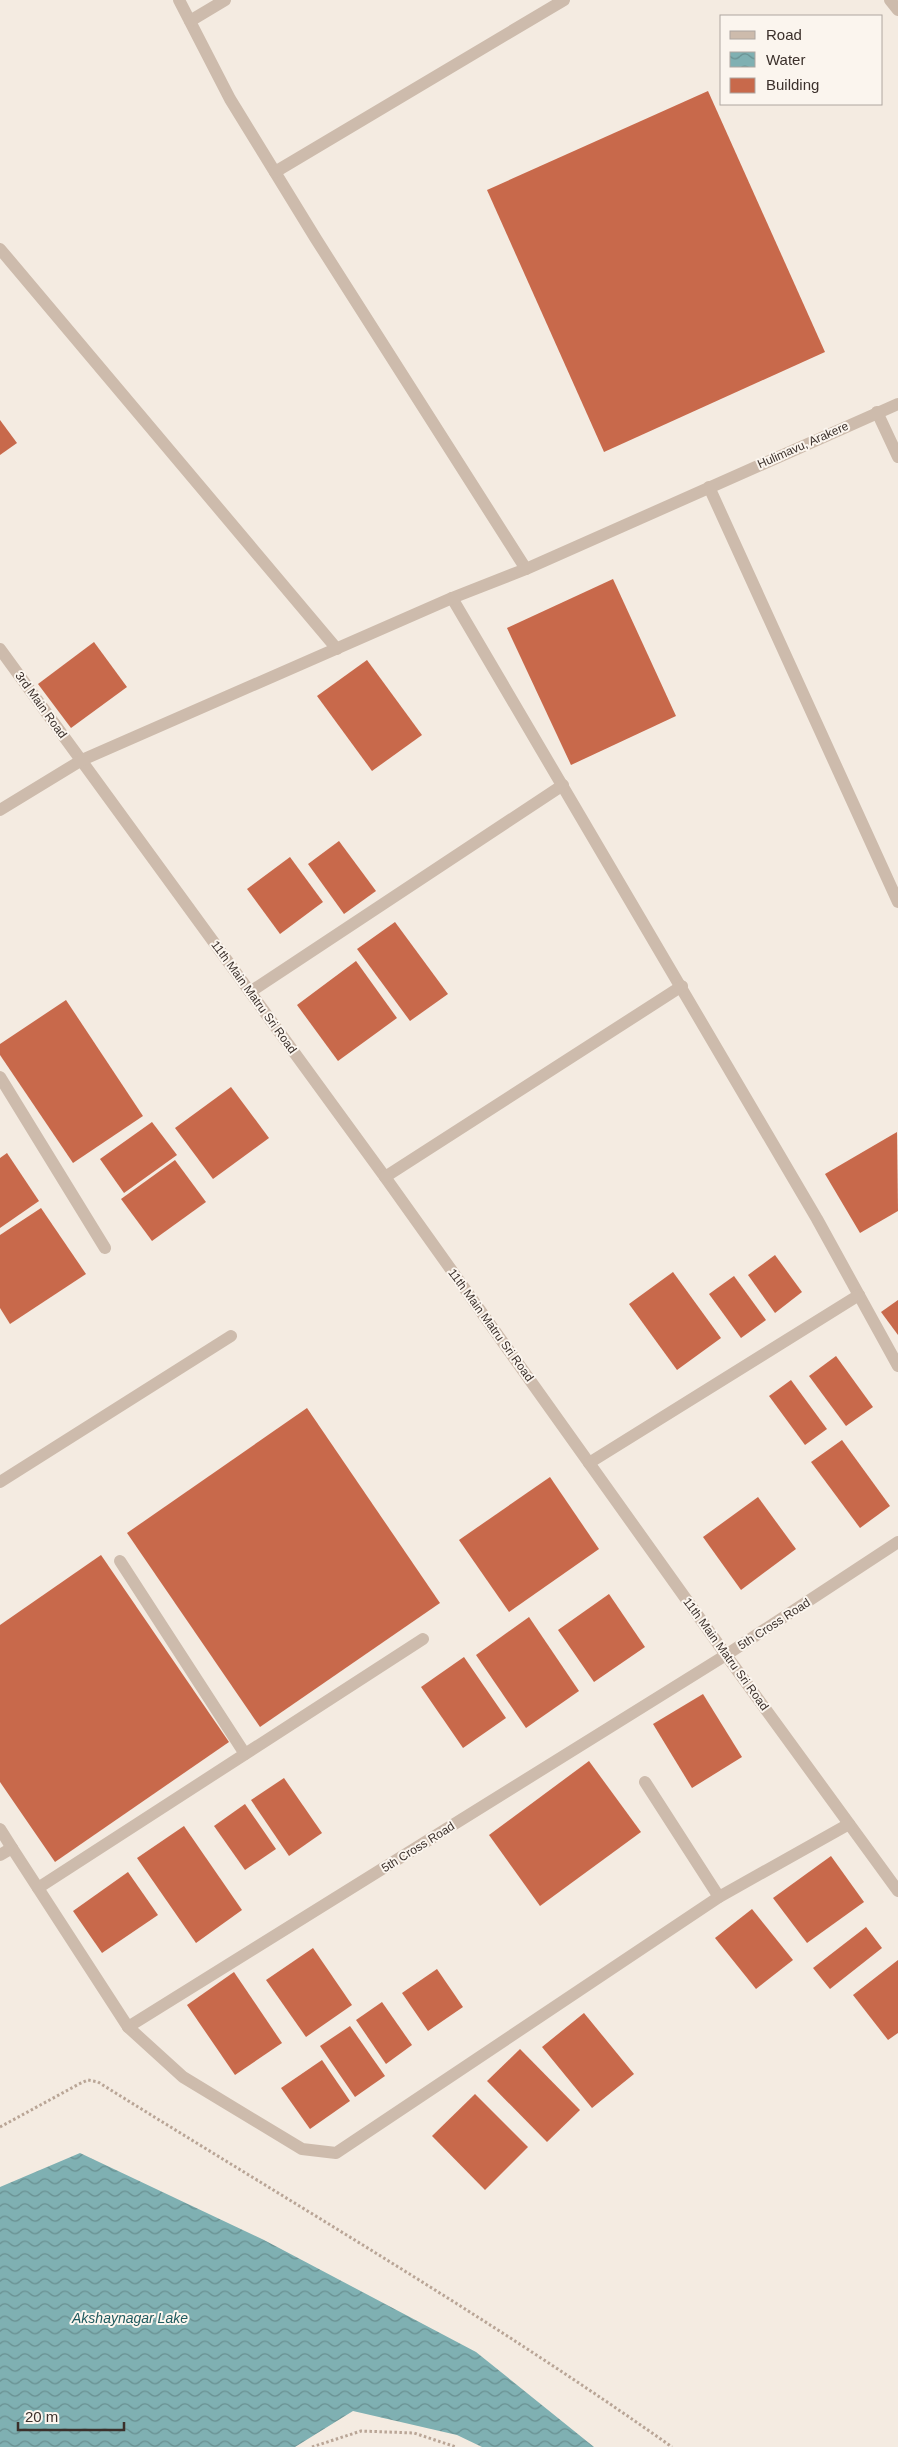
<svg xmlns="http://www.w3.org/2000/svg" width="898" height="2447" font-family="Arial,sans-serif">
<defs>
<pattern id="water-waves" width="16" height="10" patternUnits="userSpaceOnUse" patternTransform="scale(1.25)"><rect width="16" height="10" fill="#7fb0b2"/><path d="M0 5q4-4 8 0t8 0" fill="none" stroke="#699091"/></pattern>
</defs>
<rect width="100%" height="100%" fill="#f4ebe1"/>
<path fill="url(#water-waves)" d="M80 2153 264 2240 476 2352 594 2447H482L457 2435 353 2411 295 2447H0V2187Z"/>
<g fill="#c8694b">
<path d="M708 91 825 352 604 452 487 190Z"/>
<path d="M0 420 17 443 0 455Z"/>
<path d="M613 579 676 716 571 765 507 628Z"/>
<path d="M94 642 127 687 71 728 38 684Z"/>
<path d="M367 660 422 735 372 771 317 696Z"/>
<path d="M339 841 376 891 344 914 308 864Z"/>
<path d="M290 857 323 902 280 934 247 889Z"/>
<path d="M395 922 448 994 410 1021 357 949Z"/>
<path d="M356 961 397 1018 338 1061 297 1005Z"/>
<path d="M66 1000 143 1116 73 1163 0 1055V1044Z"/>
<path d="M231 1087 269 1138 213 1179 175 1128Z"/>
<path d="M152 1122 177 1155 124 1193 100 1159Z"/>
<path d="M897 1132 898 1211 860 1233 825 1174Z"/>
<path d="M7 1153 39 1201 0 1228V1158Z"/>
<path d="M175 1160 206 1202 152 1241 121 1199Z"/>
<path d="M41 1208 86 1274 10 1324 0 1308V1235Z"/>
<path d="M775 1255 802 1292 775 1313 748 1275Z"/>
<path d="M673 1272 721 1338 677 1370 629 1304Z"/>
<path d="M734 1276 766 1320 741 1338 709 1294Z"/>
<path d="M898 1300V1335L881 1312Z"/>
<path d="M836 1356 873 1407 846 1426 809 1376Z"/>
<path d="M791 1380 827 1429 805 1445 769 1396Z"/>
<path d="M307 1408 440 1603 260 1727 127 1533Z"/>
<path d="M842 1440 890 1506 860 1528 811 1462Z"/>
<path d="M550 1477 599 1549 509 1612 459 1540Z"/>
<path d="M758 1497 796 1549 741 1590 703 1537Z"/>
<path d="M101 1555 229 1742 55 1862 0 1782V1625Z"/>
<path d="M609 1594 645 1647 594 1682 558 1630Z"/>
<path d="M529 1617 579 1691 526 1728 476 1655Z"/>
<path d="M464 1657 506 1718 463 1748 421 1687Z"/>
<path d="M703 1694 742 1757 692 1788 653 1724Z"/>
<path d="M589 1761 641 1832 540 1906 489 1835Z"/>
<path d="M284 1778 322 1833 289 1856 251 1800Z"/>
<path d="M245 1804 276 1849 245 1870 214 1826Z"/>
<path d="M184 1826 242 1910 196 1943 137 1858Z"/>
<path d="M831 1856 864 1902 807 1943 773 1898Z"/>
<path d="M128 1872 158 1915 102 1953 73 1911Z"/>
<path d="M752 1909 793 1960 756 1989 715 1938Z"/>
<path d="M866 1927 882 1948 830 1989 813 1968Z"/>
<path d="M313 1948 352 2005 306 2037 266 1980Z"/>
<path d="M898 1960V2033L888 2040 853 1995Z"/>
<path d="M437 1969 463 2007 428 2031 402 1993Z"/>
<path d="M234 1972 282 2043 235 2075 187 2005Z"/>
<path d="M382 2002 412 2045 386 2064 356 2020Z"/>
<path d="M584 2013 634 2074 592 2108 542 2047Z"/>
<path d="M350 2026 385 2076 355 2097 320 2046Z"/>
<path d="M520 2049 580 2110 547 2142 487 2081Z"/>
<path d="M322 2060 350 2101 310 2129 281 2088Z"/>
<path d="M475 2094 528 2147 485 2190 432 2136Z"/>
</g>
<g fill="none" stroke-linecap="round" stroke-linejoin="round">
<g stroke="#b9a596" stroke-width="3" stroke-dasharray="2.5 2.5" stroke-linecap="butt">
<path d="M0 2127 79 2084 88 2080 98 2082C290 2202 487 2316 672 2447"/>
<path d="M312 2447 361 2431 414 2433 456 2447"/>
</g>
<g stroke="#cdbbac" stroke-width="12">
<path d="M120 1561 245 1754"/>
<path d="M38 1888 423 1639"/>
</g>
<g stroke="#cdbbac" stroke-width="12">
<path d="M179 0 230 99 316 239 526 569"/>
<path d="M890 0 898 10"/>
<path d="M190 21 225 0"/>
<path d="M275 172 564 0"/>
<path d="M0 249 337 649"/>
<path d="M877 412 898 457"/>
<path d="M709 487 898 902"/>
<path d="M452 598 817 1219 898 1366"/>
<path d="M0 649 385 1177 726 1655 898 1891"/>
<path d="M250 992 563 785"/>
<path d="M0 1077 105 1248"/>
<path d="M385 1177 682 986"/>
<path d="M589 1463 859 1295"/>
<path d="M0 1482 231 1336"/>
<path d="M645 1782 719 1897"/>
<path d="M0 1829 12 1848"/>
<path d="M0 1855 12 1848 128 2027 726 1655 898 1542"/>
<path d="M128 2027 183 2077 302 2149 336 2153 719 1897 849 1824"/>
</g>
<path stroke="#cdbbac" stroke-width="12" d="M0 810 82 760 452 598 526 569 898 404"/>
</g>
<g text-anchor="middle" stroke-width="4" stroke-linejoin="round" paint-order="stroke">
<g font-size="12" fill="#3b302b" stroke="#fbf5ee">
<text transform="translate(803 445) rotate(-24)" y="4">Hulimavu, Arakere</text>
<text transform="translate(41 705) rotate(54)" y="4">3rd Main Road</text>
<text transform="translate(254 997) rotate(54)" y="4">11th Main Matru Sri Road</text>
<text transform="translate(491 1325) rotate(54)" y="4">11th Main Matru Sri Road</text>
<text transform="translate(774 1624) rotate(-33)" y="4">5th Cross Road</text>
<text transform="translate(726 1654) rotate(54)" y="4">11th Main Matru Sri Road</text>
<text transform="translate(418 1847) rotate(-32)" y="4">5th Cross Road</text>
</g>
<g font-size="14" font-style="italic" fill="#1f5a5e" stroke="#fbf5ee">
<text x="130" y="2323">Akshaynagar Lake</text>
</g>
</g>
<rect x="720" y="15" width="162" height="90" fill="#fbf5ee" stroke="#aea6a0"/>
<rect x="730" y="31" width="25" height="8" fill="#cdbbac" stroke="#aea6a0"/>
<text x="766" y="40" font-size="15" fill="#3b302b">Road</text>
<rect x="730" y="52" width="25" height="15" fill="url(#water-waves)" stroke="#aea6a0"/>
<text x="766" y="65" font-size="15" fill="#3b302b">Water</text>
<rect x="730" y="78" width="25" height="15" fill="#c8694b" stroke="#aea6a0"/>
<text x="766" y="90" font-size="15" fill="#3b302b">Building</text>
<path d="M18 2422v8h106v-8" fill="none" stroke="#3b302b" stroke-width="2.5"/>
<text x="25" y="2422" font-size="15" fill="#3b302b" stroke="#fbf5ee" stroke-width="4" paint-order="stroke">20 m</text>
</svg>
